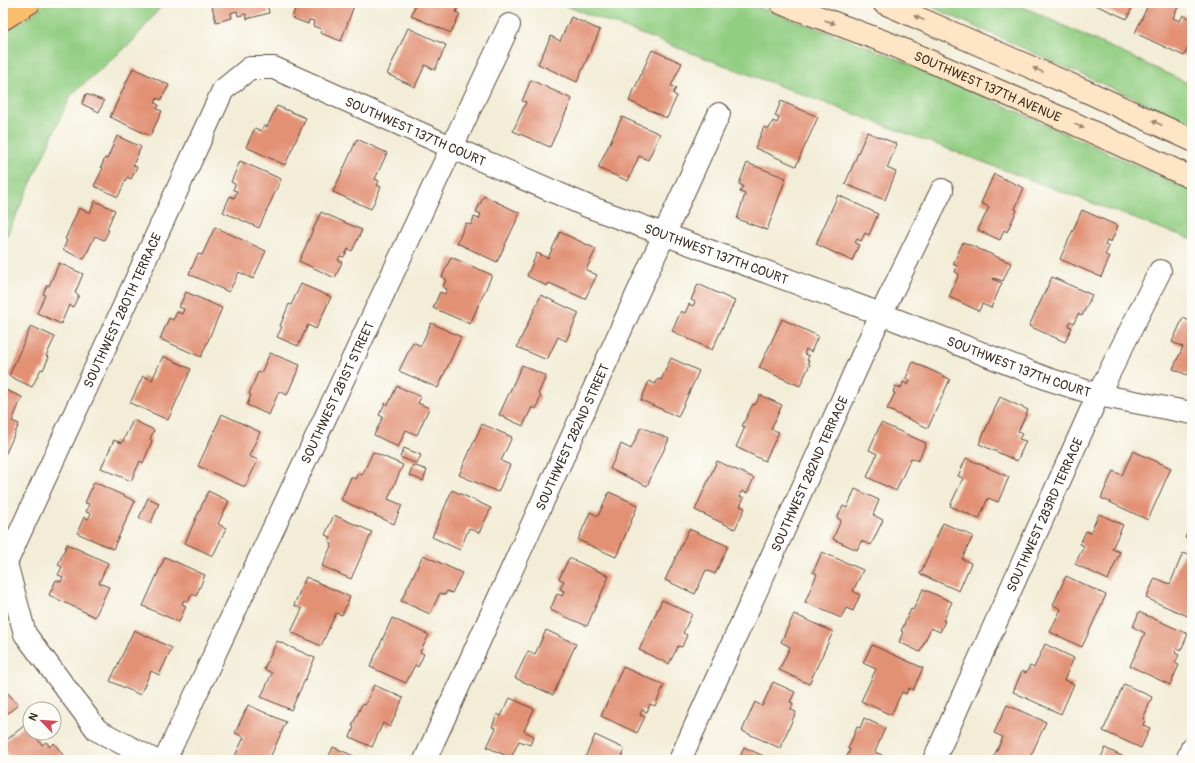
<svg xmlns="http://www.w3.org/2000/svg" width="1195" height="763" font-family="Pangolin,sans-serif">
<rect width="100%" height="100%" fill="#fdfcf7"/>
<filter id="ink" filterUnits="userSpaceOnUse"><feTurbulence type="fractalNoise" baseFrequency=".025" numOctaves="2"/><feDisplacementMap in="SourceGraphic" scale="8" xChannelSelector="R" yChannelSelector="G"/><feConvolveMatrix kernelMatrix="1 2 1 2 8 2 1 2 1" color-interpolation-filters="sRGB"/></filter>
<filter id="wash" filterUnits="userSpaceOnUse"><feTurbulence type="fractalNoise" baseFrequency=".012" numOctaves="4" result="noise"/><feDisplacementMap in="SourceGraphic" scale="16" xChannelSelector="R" yChannelSelector="G"/><feGaussianBlur stdDeviation="0.9" result="paint"/><feColorMatrix in="noise" values="0 0 0 0 0 0 0 0 0 0 0 0 0 0 0 0 0 1.4 0 .05"/><feComposite in="paint" operator="in"/></filter>
<g filter="url(#wash)">
<rect width="100%" height="100%" fill="#f3edd7"/>
<g fill="#92ce82" stroke="#667c50">
<path d="M46 3H164L133 41 71 95 3 244V33L24 21Z"/>
<path d="M558 3H747L861 44 939 76 1192 191V239L1151 225Z"/>
<path d="M923 3H1015L1192 85V124Z"/>
</g>
<g id="blocks">
<g fill="#e29174">
<path d="M211 3H267L269 13 247 19 246 14 238 16 237 11 231 13 232 18 216 22Z"/>
<path d="M297 3H355L341 41 320 33 321 29 313 26 314 21 309 20 308 24 292 18Z"/>
<path d="M416 3H459L456 12 460 14 451 33 411 16Z"/>
<path d="M1091 3H1134L1127 19Z"/>
<path d="M1149 3H1180L1173 18 1180 21 1183 15 1192 20V39L1184 56 1135 33Z"/>
<path d="M571 17 600 30 577 82 538 64 551 36 560 41Z"/>
<path d="M408 28 446 45 435 70 425 65 415 87 387 74Z"/>
<path d="M652 50 682 63 671 86 676 88 673 94 677 96 667 118 629 101Z"/>
<path d="M133 68 169 85 161 100 157 98 155 103 159 105 157 109 162 111 150 136 110 117Z"/>
<path d="M531 80 572 99 550 147 513 131 526 102 522 101Z"/>
<path d="M86 94 104 101 99 112 82 104Z"/>
<path d="M781 101 818 117 796 166 755 148 764 127 769 129 773 121 777 123 779 118 775 116Z"/>
<path d="M277 106 306 118 285 165 246 147 255 128 261 131 264 125 267 127Z"/>
<path d="M622 117 660 134 648 160 639 156 628 181 598 168Z"/>
<path d="M867 132 897 144 887 168 896 172 885 200 845 184Z"/>
<path d="M117 136 141 147 133 165 137 167 131 179 127 177 118 197 94 186 103 168 101 167 105 158 107 159Z"/>
<path d="M357 139 387 153 375 179 379 181 377 185 381 187 371 209 333 192Z"/>
<path d="M240 161 281 179 259 228 223 212 230 196 234 198 237 191 233 190 235 184 231 182Z"/>
<path d="M747 163 786 178 767 230 737 219 745 194 740 192 743 186 739 184Z"/>
<path d="M994 174 1024 188 1015 209 1017 210 1007 232 1004 230 1000 240 978 230 989 207 981 203Z"/>
<path d="M838 195 878 214 869 235 865 233 861 241 857 239 855 243 859 245 852 261 816 244Z"/>
<path d="M484 196 520 213 497 262 457 243 466 223 471 225 474 217 479 219 481 214 476 212Z"/>
<path d="M95 201 115 210 107 229 109 230 104 240 95 236 84 259 63 250 67 240 65 239 79 208 90 213Z"/>
<path d="M1082 210 1118 226 1111 242 1107 240 1105 245 1109 247 1105 255 1110 257 1101 277 1060 259Z"/>
<path d="M321 212 362 230 352 251 348 249 344 257 340 256 338 260 342 262 335 278 299 261Z"/>
<path d="M215 227 266 251 253 279 239 272 229 292 189 274 198 254 202 255Z"/>
<path d="M560 232 596 249 586 270 597 275 585 299 549 283 547 286 527 276 537 253 548 258Z"/>
<path d="M963 242 1011 263 1003 281 994 278 993 279 1002 283 991 308 982 304 979 311 949 297 959 274 955 272 957 266 953 264Z"/>
<path d="M451 257 492 275 470 324 433 308 440 292 445 294 447 289 443 287 446 279 442 277Z"/>
<path d="M59 263 83 274 75 293 79 295 73 307 69 305 61 324 37 313 45 295 43 294 47 285 49 286Z"/>
<path d="M1052 277 1092 295 1082 316 1078 314 1074 323 1070 321 1068 326 1072 327 1065 342 1029 326Z"/>
<path d="M301 284 331 297 316 329 308 325 298 346 277 337 282 327 280 326 289 304 291 305Z"/>
<path d="M698 284 735 301 712 350 672 331 681 311 685 313 689 304 693 306 695 302 691 300Z"/>
<path d="M186 292 222 308 201 357 160 339 169 318 173 320 177 312 182 314 184 309 179 307Z"/>
<path d="M541 295 579 313 566 341 558 337 547 360 517 347Z"/>
<path d="M1183 318 1192 322V377L1173 369 1183 347 1172 342Z"/>
<path d="M782 319 818 336 811 352 806 349 804 354 809 356 807 360 809 361 808 363 810 364 800 386 759 368Z"/>
<path d="M431 323 461 337 438 388 399 371 413 342 421 346Z"/>
<path d="M31 326 55 337 46 356 49 357 43 370 41 369 32 387 9 376Z"/>
<path d="M270 353 300 365 287 395 279 391 269 415 247 405 251 395 249 394 258 372 261 373Z"/>
<path d="M163 356 191 369 168 420 130 403 143 376 152 380Z"/>
<path d="M671 358 699 371 678 417 641 400 649 381 655 384 658 379 661 380Z"/>
<path d="M913 362 950 379 928 428 887 409 895 393 893 392 895 386 901 388 903 382 908 385 910 380 906 378Z"/>
<path d="M522 365 546 376 538 394 541 396 536 409 532 407 523 426 499 415Z"/>
<path d="M397 386 421 397 418 403 429 408 417 435 406 430 398 447 374 435 383 417 379 415 385 403 388 405Z"/>
<path d="M3 389 22 397 12 421 19 424 6 453 3 452Z"/>
<path d="M760 395 782 405 771 429 779 432 765 461 736 447 745 427 742 426 753 404 755 405Z"/>
<path d="M1000 397 1028 410 1018 432 1022 434 1019 439 1026 441 1017 461 979 444Z"/>
<path d="M222 414 260 432 249 456 258 460 245 487 198 466Z"/>
<path d="M133 420 154 430 150 439 152 441 143 463 140 461 131 481 101 468 114 440 122 443Z"/>
<path d="M881 423 926 443 918 461 911 458 896 491 867 477 877 454 869 450Z"/>
<path d="M482 424 512 437 501 461 510 465 498 492 459 475Z"/>
<path d="M641 427 669 439 647 486 610 469 621 444 631 449Z"/>
<path d="M404 448 421 455 417 464 400 457Z"/>
<path d="M1133 451 1171 468 1148 520 1101 498 1113 471 1122 475Z"/>
<path d="M373 452 403 465 388 499 402 505 394 524 341 500 351 477 355 479 358 473 362 475Z"/>
<path d="M966 458 1009 477 998 502 988 498 979 519 950 506 963 478 958 476Z"/>
<path d="M717 461 754 478 747 493 742 491 739 496 744 498 740 506 745 508 735 529 695 510Z"/>
<path d="M413 465 427 470 423 481 409 475Z"/>
<path d="M94 482 135 501 113 549 77 533 84 517 88 519 91 514 86 512 89 504 85 503Z"/>
<path d="M855 489 879 500 873 515 883 520 871 545 861 541 857 550 833 539 841 520 837 518 843 506 847 508Z"/>
<path d="M452 490 491 508 479 533 469 528 460 550 432 537Z"/>
<path d="M208 491 229 501 218 524 226 528 213 556 185 543Z"/>
<path d="M609 492 638 505 616 557 578 540 590 512 598 516Z"/>
<path d="M148 498 159 503 151 523 139 518Z"/>
<path d="M1099 514 1123 525 1112 549 1120 552 1108 580 1075 564 1084 546 1080 544 1086 531 1090 533Z"/>
<path d="M334 515 372 532 351 579 322 566 332 544 329 542 331 537 325 535Z"/>
<path d="M1192 522V541L1185 538Z"/>
<path d="M943 523 973 536 962 559 971 563 959 591 920 574Z"/>
<path d="M689 529 728 546 715 574 706 570 695 594 665 580Z"/>
<path d="M67 544 108 563 99 583 109 587 95 617 49 595 56 580 61 582 63 577 58 575 62 567 58 565Z"/>
<path d="M822 552 863 570 853 591 860 595 853 611 846 608 841 618 805 602 817 574 813 572Z"/>
<path d="M1183 553 1192 556V618L1146 598 1155 578 1170 584Z"/>
<path d="M423 555 462 573 452 593 447 591 445 595 440 593 430 614 401 601Z"/>
<path d="M165 557 205 575 196 596 192 594 188 602 184 600 182 604 186 606 179 622 143 606Z"/>
<path d="M569 558 609 576 587 626 550 610 557 594 562 596 564 591 560 589 564 581 559 579Z"/>
<path d="M1066 576 1106 595 1082 647 1050 632 1061 609 1053 605Z"/>
<path d="M306 577 350 597 342 615 336 613 321 646 291 632 302 609 294 605Z"/>
<path d="M923 589 952 602 943 621H945L940 632 931 628 920 652 899 642 903 632 901 631 911 609 913 610Z"/>
<path d="M662 600 692 614 683 633 687 635 682 647 678 646 669 664 639 650Z"/>
<path d="M1139 612 1188 634 1181 650 1177 648 1175 653 1179 655 1175 663 1179 665 1170 685 1130 666 1145 633 1133 627Z"/>
<path d="M794 614 833 632 809 684 779 670 790 647 781 642Z"/>
<path d="M392 618 429 635 420 652 424 654 418 667 415 665 406 683 370 667Z"/>
<path d="M134 630 172 648 159 675 151 671 140 695 110 681Z"/>
<path d="M546 630 576 644 553 695 515 678 528 651 535 654Z"/>
<path d="M277 641 315 658 291 710 261 697 272 673 264 669Z"/>
<path d="M1045 644 1074 658 1064 680 1074 684 1061 714 1013 692 1022 671 1026 673 1030 666 1034 668Z"/>
<path d="M872 645 923 668 913 690 909 688 906 694 902 692 891 715 861 701 876 669 863 663Z"/>
<path d="M623 667 664 685 655 706 650 704 647 712 642 710 640 715 645 717 637 733 601 716Z"/>
<path d="M3 682 7 687 4 689 18 705 3 717Z"/>
<path d="M773 682 795 692 790 702 793 703 791 710 796 712 780 748 742 731 755 702 762 706Z"/>
<path d="M1124 684 1152 697 1143 719 1145 720 1143 725 1150 728 1141 748 1103 731Z"/>
<path d="M374 685 403 698 390 727 383 723 372 747 350 737 354 727 352 726 362 704 365 705Z"/>
<path d="M510 698 534 709 524 731 534 736 530 745 519 741 511 758 487 747 496 728 492 727 497 714 501 716Z"/>
<path d="M248 705 286 722 269 760H233L244 737 235 733Z"/>
<path d="M1007 705 1046 722 1029 760H992L1003 737 994 733Z"/>
<path d="M864 718 885 728 875 752 882 755 880 760H845L850 750 848 749 857 727 860 728Z"/>
<path d="M26 724 30 730V733H33L42 745 46 742 50 747 54 743 67 760H13L3 748V743Z"/>
<path d="M595 735 625 749 620 760H584Z"/>
<path d="M333 747 363 760H327Z"/>
<path d="M744 747 772 760H739Z"/>
<path d="M1105 748 1128 759 1127 760H1100Z"/>
</g>
</g>
</g>
<g filter="url(#ink)">
<use href="#blocks" fill-opacity="0" stroke="#57473a" stroke-width="1"/>
<g fill="none" stroke-linecap="round" stroke-linejoin="round">
<g stroke="#57473a" stroke-width="24">
<g id="minor">
<path id="s1" d="M154 760 97 730 25 634 6 563 223 90 250 68H274L451 147 587 206 881 314 1048 379 1098 395 1192 413"/>
<path id="s2" d="M165 760 509 25"/>
<path id="s3" d="M425 760 719 114"/>
<path id="s4" d="M680 760 881 314 942 190"/>
<path id="s5" d="M934 760 1098 395 1160 271"/>
<path d="M1187 760 1192 748"/>
</g>
</g>
<g stroke="#57473a" stroke-width="24">
<g id="secondary">
<path id="s6" d="M781 3 888 43 1073 123 1192 178"/>
<path d="M884 3 1090 93 1192 140"/>
</g>
</g>
<g stroke="#57473a" stroke-width="24">
<path id="motorway" d="M3 19 29 3"/>
</g>
<use href="#minor" stroke="#fff" stroke-width="22"/>
<use href="#secondary" stroke="#fde5c5" stroke-width="22"/>
<use href="#motorway" stroke="#f9be6d" stroke-width="22"/>
</g>
<defs><path id="oneway-solid" d="M-6-.8H1V-3.2L6.5 0L1 3.2V.8H-6Z"/></defs>
<g fill="#9c8872">
<use href="#oneway-solid" transform="translate(919 18) rotate(-156)"/>
<use href="#oneway-solid" transform="translate(830 22) rotate(20)"/>
<use href="#oneway-solid" transform="translate(1038 70) rotate(-156)"/>
<use href="#oneway-solid" transform="translate(1157 123) rotate(-155)"/>
<use href="#oneway-solid" transform="translate(1079 126) rotate(25)"/>
</g>
</g>
<g text-anchor="middle" stroke-width="3" stroke-linejoin="round" paint-order="stroke">
<g font-size="13" fill="#3b2a1e" stroke="#fdfcf7">
<text dy="5" stroke="none"><textPath href="#s6" startOffset="223">SOUTHWEST 137TH AVENUE</textPath></text>
<text dy="5" stroke="none"><textPath href="#s1" startOffset="992">SOUTHWEST 137TH COURT</textPath></text>
<text dy="5" stroke="none"><textPath href="#s1" startOffset="1317">SOUTHWEST 137TH COURT</textPath></text>
<text dy="5" stroke="none"><textPath href="#s1" startOffset="536">SOUTHWEST 280TH TERRACE</textPath></text>
<text dy="5" stroke="none"><textPath href="#s1" startOffset="1640">SOUTHWEST 137TH COURT</textPath></text>
<text dy="5" stroke="none"><textPath href="#s2" startOffset="406">SOUTHWEST 281ST STREET</textPath></text>
<text dy="5" stroke="none"><textPath href="#s3" startOffset="355">SOUTHWEST 282ND STREET</textPath></text>
<text dy="5" stroke="none"><textPath href="#s4" startOffset="314">SOUTHWEST 282ND TERRACE</textPath></text>
<text dy="5" stroke="none"><textPath href="#s5" startOffset="269">SOUTHWEST 283RD TERRACE</textPath></text>
</g>
</g>
<rect width="1195" height="763" fill="none" stroke="#fdfcf7" stroke-width="16"/>
<g transform="translate(42 721) rotate(295)"><circle r="19" fill="#fdfcf7" stroke="#afa8a0"/>
<path d="M0-3L7 15L0 10L-7 15Z" fill="#d1495b"/>
<text y="-6" font-size="11" font-weight="bold" text-anchor="middle" fill="#3b2a1e">N</text>
</g>
</svg>
